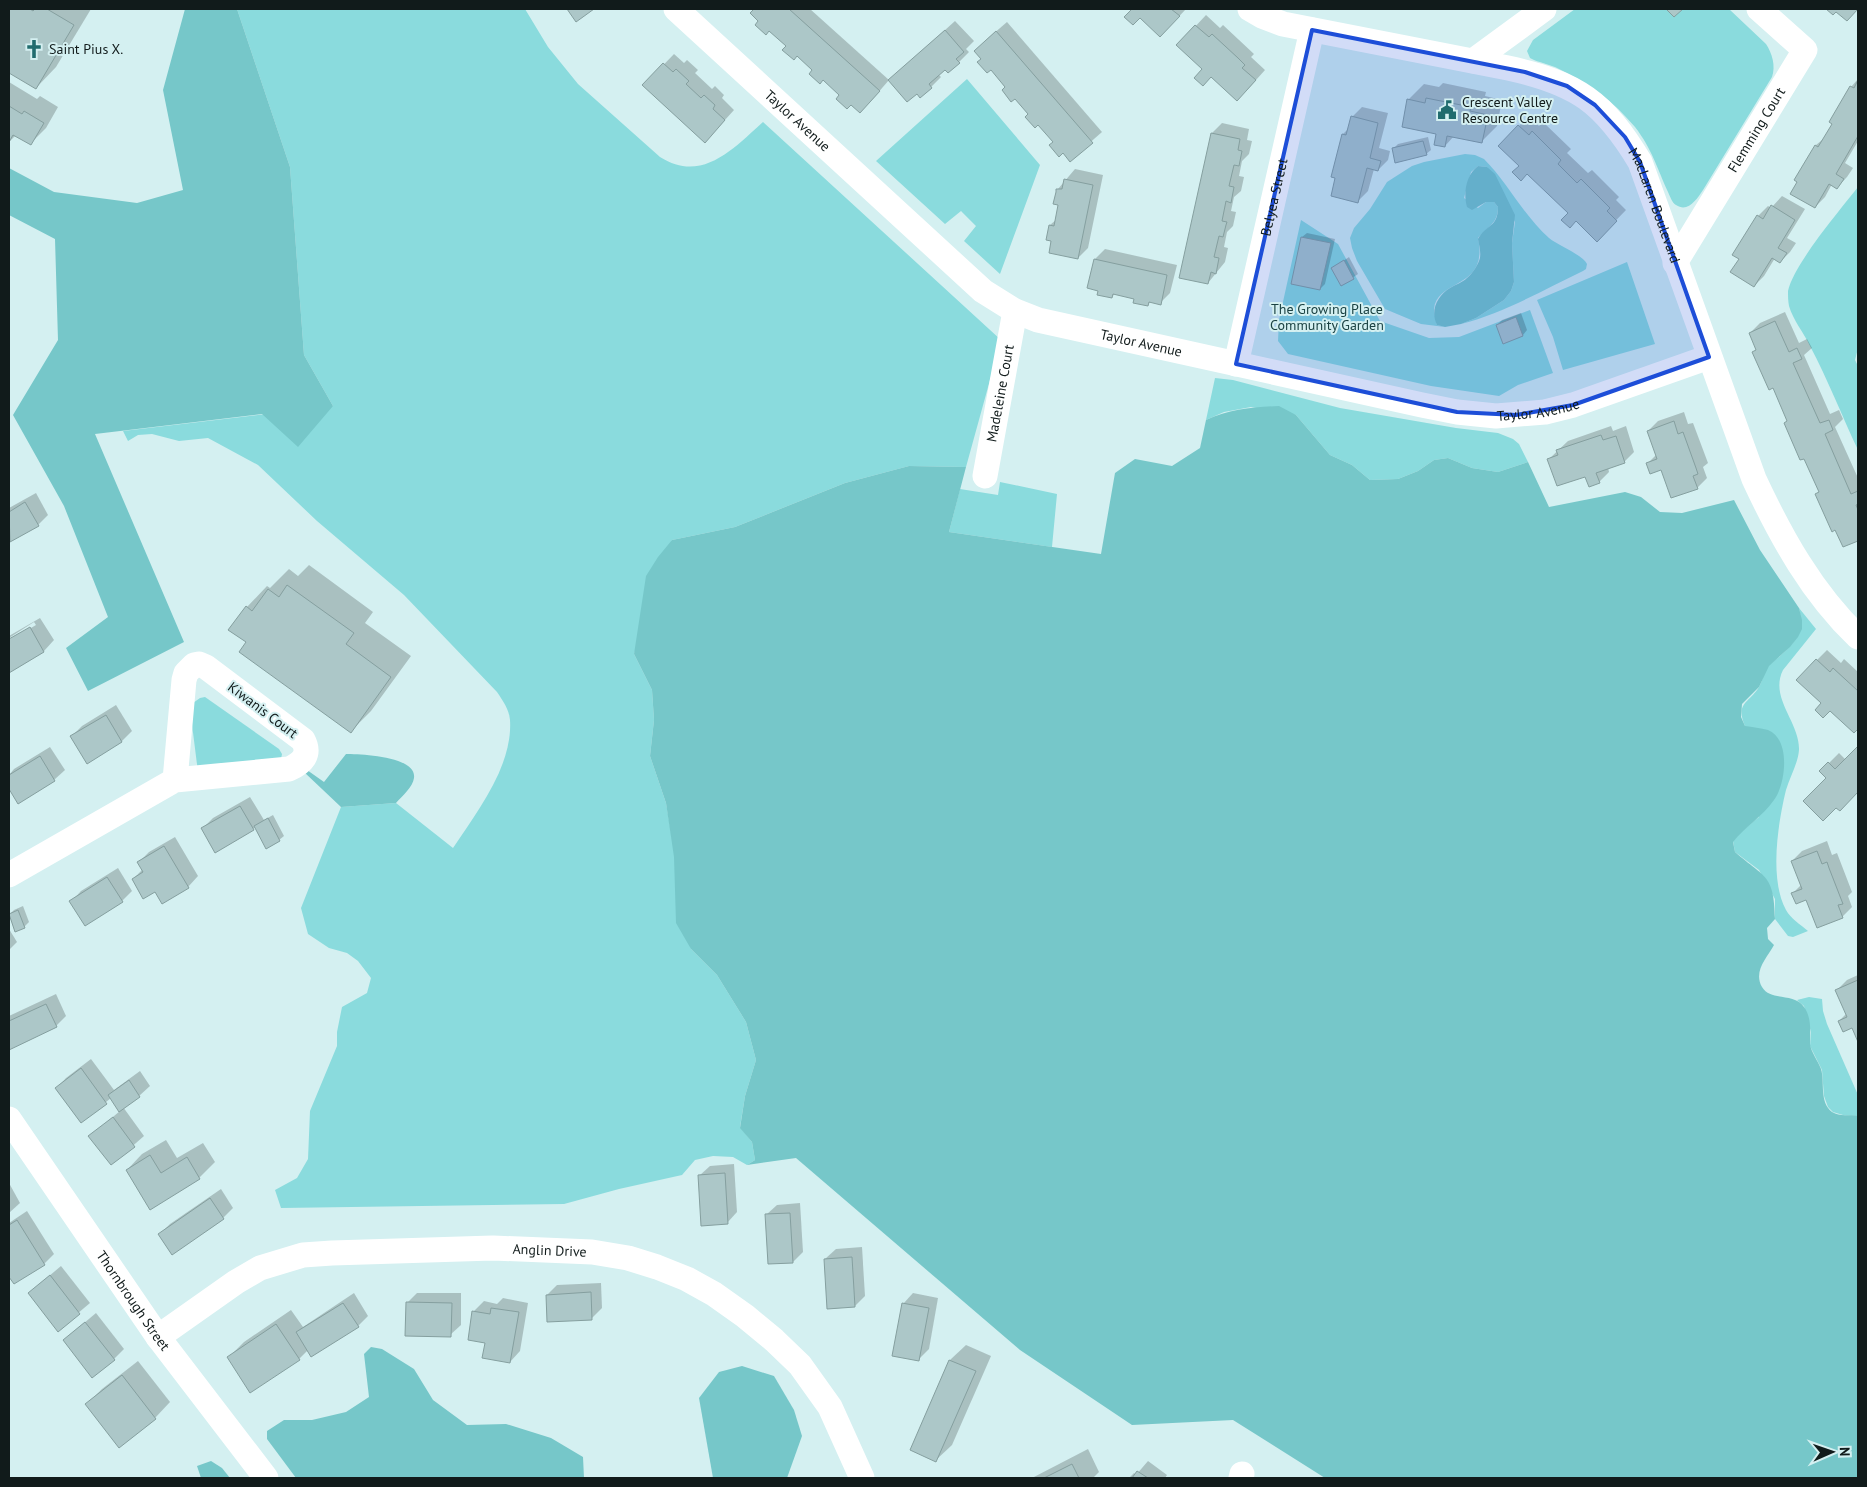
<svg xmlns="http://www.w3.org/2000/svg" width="1867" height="1487" font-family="'PT Sans',sans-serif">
<rect width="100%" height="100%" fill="#d4f0f1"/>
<g fill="#8adbdd">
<path d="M237 9H525L548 47 578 84 660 157C702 184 734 148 763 122L1001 340 966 467 909 466 845 483 735 527 672 540 634 654 652 690 654 720 650 756 666 803 691 949 717 975 746 1022 756 1060 745 1096 740 1127 752 1142 755 1160 747 1165 733 1157 713 1156 695 1160 682 1175 619 1189 564 1204 281 1208 275 1190 297 1178 308 1159 310 1111 337 1046V1032L342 1007 367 993 371 978 358 961 347 953 329 948 308 934 301 908 341 807 396 803 453 848C477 812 513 766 510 720 509 709 503 701 497 692L404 595 317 521 258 465 208 438 179 441 152 434 138 435 128 441 123 431 333 406 304 355 290 167Z"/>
<path d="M1575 9H1729L1766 44C1772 53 1776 66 1772 77L1703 190C1697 199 1688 213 1676 205 1672 203 1670 196 1668 192 1657 168 1652 149 1635 127 1614 102 1589 83 1559 69 1550 64 1539 63 1530 58L1527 51 1533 40Z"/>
<path d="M967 79 1040 165 1000 274 964 241 976 226 961 211 945 224 876 161Z"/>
<path d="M1465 154 1475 155 1484 159C1508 183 1523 215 1549 238 1559 246 1583 255 1587 264L1586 269 1583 271C1543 290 1504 313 1461 324L1476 318 1504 300 1511 291 1514 282 1512 243 1515 222 1487 167 1478 166 1471 172 1464 198 1478 208 1486 202H1494L1498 207C1498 224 1487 227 1478 238 1489 290 1437 278 1434 309 1434 314 1436 320 1437 325L1445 327 1421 324 1385 309 1357 261 1352 248 1350 238 1354 228 1370 209 1387 182 1412 166 1424 162Z"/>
<path d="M1858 187V348L1855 360 1858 366V450C1842 416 1828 380 1810 346 1804 333 1793 320 1789 306 1788 301 1788 296 1788 291 1794 264 1840 210 1858 187Z"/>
<path d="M1301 220 1338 244 1380 321 1429 338 1459 337 1530 310 1553 373 1518 385 1499 396 1431 386 1288 354 1278 341 1279 320Z"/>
<path d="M1627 262 1655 344 1563 370 1553 337 1537 300Z"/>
<path d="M1215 378 1233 380 1340 408 1456 428 1498 433 1513 439 1519 444 1528 462 1498 472 1472 468 1448 458 1434 460 1418 471 1398 479 1370 480 1352 465 1330 455 1296 415 1251 407 1224 412 1206 420Z"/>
<path d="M1000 482 1057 494 1052 547 949 532 960 489 998 495Z"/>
<path d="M1799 608 1816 629 1783 670C1769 698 1800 722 1799 750 1798 763 1790 777 1786 790 1778 823 1769 879 1786 910 1791 919 1800 924 1808 931L1793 937 1788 936 1775 919V899L1759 870 1735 852 1733 841 1742 831 1759 817 1745 726C1735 703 1749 703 1759 687 1763 680 1764 671 1769 665 1772 662 1777 659 1781 655 1797 641 1804 630 1799 608Z"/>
<path d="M205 697 279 749 282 754 281 759 198 772 191 717 193 703 200 698Z"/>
<path d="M1809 997 1822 999 1823 1011 1827 1024 1858 1095V1116L1843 1115 1833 1112 1828 1107 1824 1096 1822 1070 1810 1046 1811 1032 1804 1006 1797 1000Z"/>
</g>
<g fill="#76c7c9">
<path d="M185 9H237L290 167 304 355 333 406 298 447 262 414 95 434 184 642 88 691 66 648 108 617 64 506 13 415 58 340 55 239 9 215V168L54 192 137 203 183 190 163 90Z"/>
<path d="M1478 166 1487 167 1495 174 1515 215 1512 243 1514 282 1511 291 1504 300 1476 318 1461 324 1445 327 1437 325C1430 311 1437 296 1450 288 1456 284 1462 283 1467 278 1473 273 1478 265 1480 258 1481 251 1479 245 1478 239 1486 224 1498 228 1498 207L1494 202H1486L1472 210 1467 207C1463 193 1466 175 1478 166Z"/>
<path d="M1279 406 1296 415 1330 455 1352 465 1370 480 1398 479 1418 471 1434 460 1448 458 1472 468 1498 472 1528 462 1549 507 1625 492 1641 497 1660 512 1682 513 1734 500 1760 550 1799 608 1802 620V629L1798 637 1790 647 1769 666 1759 687 1742 704 1741 717 1745 726C1752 727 1761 728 1768 730 1791 739 1786 784 1774 800 1763 816 1745 827 1733 842L1735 852C1766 879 1774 874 1775 919L1767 928 1768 939 1774 945C1767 958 1753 971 1762 987 1771 1002 1794 992 1804 1007 1812 1018 1810 1032 1810 1044 1811 1052 1818 1061 1821 1069 1825 1082 1819 1102 1832 1112 1840 1117 1850 1114 1858 1116V1478H1325L1233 1420 1132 1425 1020 1350 796 1158 747 1165 755 1160 752 1142 740 1128 745 1096 756 1060 746 1022 717 975 691 949 676 923 674 857 666 803 650 756 654 720 652 690 634 654 646 576 658 557 672 540 735 527 845 483 909 466 966 467 949 532 1101 554 1115 473 1135 459 1172 466 1200 448 1206 420C1230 409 1253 407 1279 406Z"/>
<path d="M346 754C360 754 417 756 414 778 413 787 402 796 396 803L341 807 304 772 307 770 324 782Z"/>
<path d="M371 1347 382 1349 414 1369 433 1400 467 1425 506 1424 551 1438 583 1457 584 1478H296L267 1439V1431L284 1420H312L346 1412 369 1397 364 1354Z"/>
<path d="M742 1366 774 1376 794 1410 802 1436 787 1478H713L699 1398 719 1372Z"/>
<path d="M211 1461 222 1468 230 1478H201L197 1466Z"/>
</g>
<g fill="#0003">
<path d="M9 9H91L56 67 36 88 9 71Z"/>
<path d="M756 9H810L889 80 870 102 841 95 752 13Z"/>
<path d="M1131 9H1186L1170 26Z"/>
<path d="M1206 15 1220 28 1223 25 1254 54 1251 57 1265 70 1247 90 1211 76 1178 45Z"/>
<path d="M955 21 974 41 966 49 969 52 959 62 945 68 938 74 941 77 931 87 917 92 890 80Z"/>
<path d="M1007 22 1102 132 1070 160 982 59 985 41Z"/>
<path d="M674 54 684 63 687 60 698 70 695 73 712 89 715 86 724 95 722 98 734 110 715 131 644 85Z"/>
<path d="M1858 79V141L1845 163 1853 168 1847 177 1837 187 1832 184 1825 197 1815 207 1799 182 1795 179 1816 145 1827 136 1851 87Z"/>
<path d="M9 82 37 99 40 96 58 107 46 128 30 144 16 135 9 142Z"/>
<path d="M1443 83 1486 92 1485 96 1502 100 1497 126 1482 141 1454 136 1445 146 1438 133 1408 100 1424 84 1439 87Z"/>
<path d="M1362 107 1388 113 1379 148 1390 151 1388 160 1378 170 1374 169 1368 191 1358 201 1343 134 1349 128 1352 117Z"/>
<path d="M1529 116 1539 126 1543 122 1571 149 1567 153 1588 173 1592 170 1619 197 1616 200 1626 210 1597 240 1500 145Z"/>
<path d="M1222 123 1249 129 1247 140 1252 141 1249 154 1242 161 1239 176 1244 177 1241 191 1234 197 1231 211 1236 212 1233 226 1227 232 1224 247 1228 248 1225 262 1208 283 1212 133Z"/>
<path d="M1428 137 1431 150 1426 154 1393 149 1398 144Z"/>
<path d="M1075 169 1103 175 1088 248 1078 258 1053 241 1050 225 1057 219 1060 204 1058 189Z"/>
<path d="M1782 196 1805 209 1787 238 1796 243 1790 252 1780 262 1775 258 1764 276 1754 286 1740 258 1734 254 1758 216 1768 206 1771 208Z"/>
<path d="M1307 233 1335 239 1325 284 1320 289 1302 237Z"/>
<path d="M1105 249 1177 265 1170 293 1160 303 1151 301 1148 304 1136 298 1115 293 1112 297 1095 259Z"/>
<path d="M1349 257 1358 274 1342 285 1333 268Z"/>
<path d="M1785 312 1799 343 1807 339 1812 348 1804 355 1830 414 1839 410 1843 419 1835 427 1858 478V539L1844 546 1817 494 1820 491 1774 386 1754 352 1757 349 1750 333 1760 323Z"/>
<path d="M1521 313 1527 330 1523 335 1504 342 1497 325 1502 320Z"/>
<path d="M1684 412 1688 424 1693 423 1708 463 1703 467 1707 478 1697 488 1662 468 1648 463 1657 454 1648 431 1658 421Z"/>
<path d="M1611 426 1613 431 1626 426 1634 452 1624 462 1608 467 1609 472 1599 482 1549 459 1568 441Z"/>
<path d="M36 493 48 515 38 525 10 541 9 538V508Z"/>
<path d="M309 565 373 612 365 623 411 656 371 711 351 731 248 642 247 607 267 586 270 588 289 569 298 576Z"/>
<path d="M40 618 54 640 44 651 9 671V641L36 625 34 622 9 638V636Z"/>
<path d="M1827 650 1841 663 1844 659 1858 672V727L1854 731 1823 703 1817 660Z"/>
<path d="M116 705 132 731 122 741 87 762 72 736 82 726Z"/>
<path d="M50 747 65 770 54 780 19 803 9 786V775L14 769Z"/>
<path d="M1858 747V791L1840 809 1828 778 1821 771 1839 753 1846 760Z"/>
<path d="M250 797 264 820 273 815 284 836 279 840 256 827 253 829 203 828 213 818Z"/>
<path d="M175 837 198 876 188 887 155 890 133 879 143 869 139 862 149 852Z"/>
<path d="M1827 841 1832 855 1837 853 1852 892 1848 896 1852 907 1842 917 1793 893 1801 885 1792 861 1802 851Z"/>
<path d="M118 868 132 891 122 901 85 924 71 902 81 891Z"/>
<path d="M23 906 29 922 24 927 15 930 9 915 14 910Z"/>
<path d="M9 929 17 942 9 950Z"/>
<path d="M1858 975V1039L1852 1026 1839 1021 1847 1013 1837 990 1847 980Z"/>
<path d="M56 994 66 1016 56 1026 9 1048V1016Z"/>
<path d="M91 1059 114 1090 140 1071 150 1086 139 1096 123 1107 144 1136 112 1164 90 1136 120 1111 111 1098 81 1122 56 1089 66 1078Z"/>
<path d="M166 1140 177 1158 203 1143 215 1162 199 1178 150 1208 127 1170 142 1154Z"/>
<path d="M734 1164 737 1212 727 1223 699 1176 710 1166Z"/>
<path d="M9 1183 20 1203 9 1213Z"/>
<path d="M221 1189 233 1208 223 1218 172 1253 160 1234 170 1224Z"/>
<path d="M800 1203 803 1252 793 1262 766 1215 777 1205Z"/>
<path d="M27 1211 54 1254 44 1264 14 1283 9 1274V1223Z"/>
<path d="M862 1247 865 1296 855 1306 825 1259 836 1249Z"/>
<path d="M61 1266 90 1303 58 1330 29 1293Z"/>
<path d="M601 1283 602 1308 592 1318 547 1295 557 1285Z"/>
<path d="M354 1293 368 1316 358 1326 308 1350 299 1359 228 1358 244 1342 291 1310 303 1327Z"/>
<path d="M417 1293H461V1325L450 1335 407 1303Z"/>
<path d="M913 1293 938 1298 929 1349 919 1359 903 1304Z"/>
<path d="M503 1298 528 1303 520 1351 510 1362 486 1342 474 1311 484 1301 497 1304Z"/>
<path d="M96 1313 124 1349 114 1359 64 1340Z"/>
<path d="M966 1345 991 1356 952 1445 936 1460 912 1449 950 1360Z"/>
<path d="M138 1361 170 1402 155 1418 87 1404 102 1389Z"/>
<path d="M1088 1449 1099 1472 1093 1478H1032Z"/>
<path d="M1148 1461 1167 1475 1165 1478H1129L1134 1473 1136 1475Z"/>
</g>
<g fill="#acc7c8" stroke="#859f9f">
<path d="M9 9H30L33 11 35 9H47L74 25 36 89 9 73Z"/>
<path d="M567 9H594L576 22Z"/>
<path d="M754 9H789L880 91 860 113 851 105 847 109 836 99 839 95 823 80 820 84 809 74 812 70 797 56 794 60 782 50 786 46 769 31 766 35 755 25 758 21 750 13Z"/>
<path d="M1130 9H1171L1180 16 1160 37 1140 18 1133 25 1124 17 1131 10Z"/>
<path d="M1666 9H1683L1674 17Z"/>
<path d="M1826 9H1858L1847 21 1836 12 1833 15Z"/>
<path d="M1195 25 1209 37 1212 34 1238 58 1245 65 1242 68 1256 80 1237 101 1211 77 1203 86 1194 78 1202 69 1176 45Z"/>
<path d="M945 30 964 52 956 59 960 63 948 73 945 70 929 84 932 88 920 98 917 94 907 102 888 80Z"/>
<path d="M996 31 1093 143 1070 162 1063 153 1059 157 1049 145 1053 142 1038 125 1035 128 1025 117 1028 114 1015 99 1011 102 1002 90 1005 87 991 70 987 73 977 62 981 59 974 51Z"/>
<path d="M663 63 673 72 676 69 689 81 686 84 701 98 704 95 715 105 713 109 725 120 705 143 642 85Z"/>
<path d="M1858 80V136L1836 174 1844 179 1837 189 1829 184 1815 208 1790 194 1797 182 1794 180 1815 145 1818 147 1832 124 1829 122 1850 86 1854 88Z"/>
<path d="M1426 98 1471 107 1470 111 1488 115 1482 143 1447 136 1445 147 1434 145 1436 134 1402 127 1407 99 1425 103Z"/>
<path d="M9 106 22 114 24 111 44 123 31 145 13 135 9 142Z"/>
<path d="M1351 116 1378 123 1370 158 1381 161 1378 171 1367 168 1358 203 1331 196 1335 178 1331 177 1342 134 1346 135Z"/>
<path d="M1518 125 1529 135 1532 131 1561 160 1558 164 1577 183 1581 179 1610 208 1607 211 1617 221 1597 242 1576 221 1570 228 1561 220 1568 213 1527 174 1521 181 1512 172 1519 166 1498 146Z"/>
<path d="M1211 133 1240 139 1238 150 1242 151 1239 166 1234 165 1229 186 1234 187 1231 203 1226 201 1222 221 1227 222 1226 225 1223 237 1219 236 1214 257 1219 258 1216 274 1211 272 1208 284 1179 278Z"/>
<path d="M1423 141 1427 155 1395 163 1392 148Z"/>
<path d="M1064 179 1093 185 1078 259 1049 253 1051 241 1046 240 1049 225 1054 226 1058 205 1053 204 1056 192V189H1062Z"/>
<path d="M1771 205 1795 220 1778 248 1787 253 1780 263 1772 258 1754 287 1730 272 1739 259 1732 255 1757 215 1763 219Z"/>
<path d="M1301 237 1331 243 1320 290 1291 284Z"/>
<path d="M1094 259 1167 275 1161 305 1149 302 1148 306 1133 303 1134 299 1113 294 1112 298 1097 295 1098 291 1087 288Z"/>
<path d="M1344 260 1354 279 1341 286 1331 268Z"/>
<path d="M1516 317 1523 336 1503 344 1496 325Z"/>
<path d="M1775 321 1789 352 1797 348 1802 359 1793 363 1820 423 1829 420 1833 430 1825 434 1851 494 1858 491V504L1856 505 1858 510V541L1843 547 1835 530 1832 532 1815 494 1819 492 1804 459 1800 460 1784 423 1787 421 1773 388 1769 390 1752 352 1756 350 1749 333Z"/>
<path d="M1674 421 1678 434 1683 432 1696 468 1698 474 1693 476 1698 489 1671 498 1661 470 1650 474 1646 463 1657 459 1647 431Z"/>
<path d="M1601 435 1603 440 1616 436 1625 463 1596 473 1600 483 1589 487 1585 477 1557 486 1547 459 1558 455 1556 450Z"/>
<path d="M25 502 39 526 10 542 9 512Z"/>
<path d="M287 585 354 633 346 644 391 677 351 733 239 652 246 642 228 630 246 606 252 611 268 589 279 597Z"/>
<path d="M30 627 44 652 9 673V639Z"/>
<path d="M1816 659 1830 672 1833 668 1858 691V729L1854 733 1830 711 1823 718 1815 710 1821 703 1796 680Z"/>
<path d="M106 715 122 742 87 764 70 736Z"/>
<path d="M1858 746V792L1840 811 1836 808 1823 821 1803 801 1826 778 1819 771 1828 762 1835 769Z"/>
<path d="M40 756 55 781 18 804 9 789V775Z"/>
<path d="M240 806 254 830 215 853 201 828Z"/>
<path d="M268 818 280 841 266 849 254 826Z"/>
<path d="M164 846 189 888 162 904 155 892 143 899 132 879 143 872 137 862Z"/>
<path d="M1817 851 1822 864 1827 862 1829 868 1843 904 1838 905 1843 918 1817 928 1806 900 1796 904 1791 893 1802 889 1791 861Z"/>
<path d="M107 877 123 902 85 926 69 901Z"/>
<path d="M18 910 25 928 15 932 9 914Z"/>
<path d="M1858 980V1042L1852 1028 1843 1032 1838 1021 1847 1017 1835 990Z"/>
<path d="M46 1004 57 1027 9 1050V1021Z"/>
<path d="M81 1068 107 1104 81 1123 55 1088Z"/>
<path d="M129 1080 140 1097 119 1112 108 1095Z"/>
<path d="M113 1117 135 1147 111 1165 88 1136Z"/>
<path d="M150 1155 161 1173 187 1157 200 1179 150 1210 126 1170Z"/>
<path d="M725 1173 728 1224 701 1226 698 1175Z"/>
<path d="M210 1198 224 1219 172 1255 158 1234Z"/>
<path d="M790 1213 793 1263 768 1264 765 1214Z"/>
<path d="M17 1220 45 1265 14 1284 9 1277V1225Z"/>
<path d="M852 1257 855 1307 827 1309 824 1259Z"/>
<path d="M50 1275 80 1314 58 1332 28 1293Z"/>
<path d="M591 1292 592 1320 547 1322 546 1295Z"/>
<path d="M406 1302 452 1303 451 1337 405 1336Z"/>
<path d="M343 1303 359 1327 311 1357 296 1332Z"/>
<path d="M902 1303 929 1308 919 1361 892 1356Z"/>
<path d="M491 1308 519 1312 510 1363 482 1358 485 1343 468 1340 472 1311 490 1314Z"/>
<path d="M85 1322 115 1360 92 1378 63 1340Z"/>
<path d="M276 1324 300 1360 250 1393 227 1357Z"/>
<path d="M949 1360 976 1371 936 1462 910 1450Z"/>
<path d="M122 1375 156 1419 119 1448 85 1404Z"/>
<path d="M1072 1464 1079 1478H1044Z"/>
<path d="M1137 1471 1148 1478H1132Z"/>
</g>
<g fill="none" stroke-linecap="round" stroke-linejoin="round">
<g stroke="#fff" stroke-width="25">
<path id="s1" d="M676 9 983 291 1015 311 1038 320 1422 405 1457 412 1496 416 1545 412 1573 405 1709 357"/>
<path id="s2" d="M1250 9 1262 16 1283 24 1508 68C1577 83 1604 102 1640 162L1754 479C1781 537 1812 593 1858 637"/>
<path d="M1473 61 1544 9"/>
<path id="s3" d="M1675 263 1805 50 1759 9"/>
<path id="s4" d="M1236 364 1312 30"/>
<path id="s5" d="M985 476 1015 311"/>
<path d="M9 875 175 780 289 769C302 763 311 755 303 740L206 667 199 664 194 665 186 673 184 680 175 780"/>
<path id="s6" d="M9 1119 158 1337 266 1478"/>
<path id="s7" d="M158 1337 236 1282 260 1268 303 1255 332 1253 493 1248 592 1252 628 1258 657 1267 687 1279 714 1294 745 1316 774 1340 800 1365 830 1407 862 1478"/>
<path d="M1241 1478 1242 1474"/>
</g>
</g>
<path fill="#1d4ed8" fill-opacity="0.2" stroke="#1d4ed8" stroke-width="4" stroke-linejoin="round" d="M1312 30 1525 72 1567 86 1595 105 1625 137 1640 162 1709 357 1573 405 1516 415 1457 412 1236 364Z"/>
<defs>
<g id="church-bare" transform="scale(1.5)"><path d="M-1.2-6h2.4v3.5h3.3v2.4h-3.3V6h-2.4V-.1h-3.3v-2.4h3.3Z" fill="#206c6e" stroke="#d4f0f1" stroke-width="2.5" paint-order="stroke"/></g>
<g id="civic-bare" transform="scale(1.5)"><path d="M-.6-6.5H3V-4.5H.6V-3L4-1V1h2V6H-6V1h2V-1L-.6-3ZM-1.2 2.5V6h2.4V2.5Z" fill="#206c6e" stroke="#d4f0f1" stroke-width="2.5" paint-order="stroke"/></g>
</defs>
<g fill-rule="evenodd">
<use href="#church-bare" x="34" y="49"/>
<use href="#civic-bare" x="1447" y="110"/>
</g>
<g text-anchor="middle" stroke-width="4" stroke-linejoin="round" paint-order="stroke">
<g font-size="14" fill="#111b1b" stroke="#d4f0f1" text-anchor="start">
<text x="49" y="54">Saint Pius X.</text>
<text x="1462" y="107">Crescent Valley<tspan x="1462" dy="16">Resource Centre</tspan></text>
</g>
<g font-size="14" fill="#111b1b" stroke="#d4f0f1">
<text dy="5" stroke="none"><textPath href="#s1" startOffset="165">Taylor Avenue</textPath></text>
<text dy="5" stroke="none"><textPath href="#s3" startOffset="156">Flemming Court</textPath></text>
<text dy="5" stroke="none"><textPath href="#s4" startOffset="171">Belyea Street</textPath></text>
<text dy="5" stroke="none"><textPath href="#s2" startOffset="480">MacLaren Boulevard</textPath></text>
<text dy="5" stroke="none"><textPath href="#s1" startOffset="585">Taylor Avenue</textPath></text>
<text dy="5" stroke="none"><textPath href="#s5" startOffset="84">Madeleine Court</textPath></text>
<text dy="5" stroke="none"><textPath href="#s1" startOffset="990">Taylor Avenue</textPath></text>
<text transform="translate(263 710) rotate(37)" y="5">Kiwanis Court</text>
<text dy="5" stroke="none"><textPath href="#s7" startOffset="415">Anglin Drive</textPath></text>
<text dy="5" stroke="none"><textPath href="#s6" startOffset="220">Thornbrough Street</textPath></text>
</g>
<g font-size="14" fill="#1b4243" stroke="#d4f0f1">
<text x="1327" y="314">The Growing Place<tspan x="1327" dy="16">Community Garden</tspan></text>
</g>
</g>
<rect width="1867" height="1487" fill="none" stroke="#111b1b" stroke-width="20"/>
<g transform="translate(1832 1452) rotate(88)" stroke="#d4f0f1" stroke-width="4" paint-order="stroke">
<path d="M0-4L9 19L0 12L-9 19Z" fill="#111b1b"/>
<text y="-8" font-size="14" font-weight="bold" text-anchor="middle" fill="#111b1b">N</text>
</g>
</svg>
